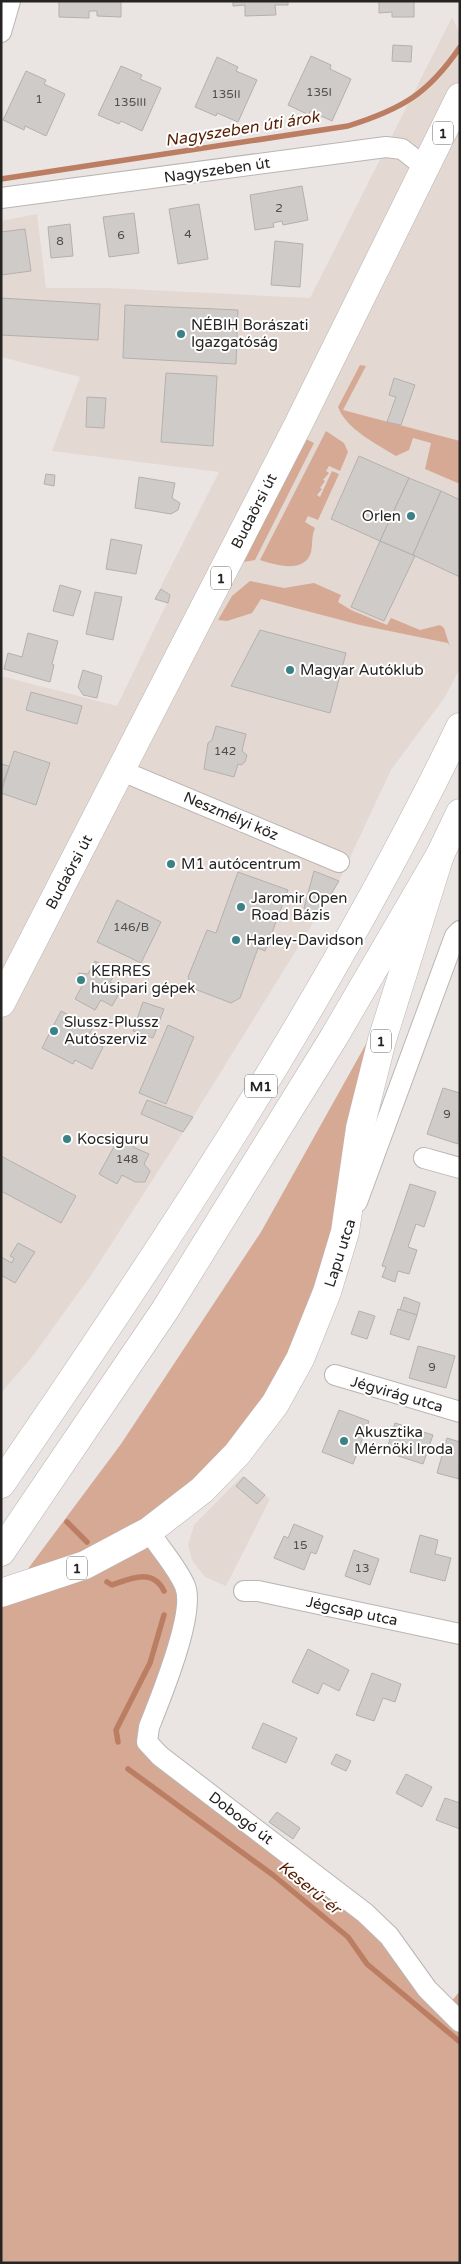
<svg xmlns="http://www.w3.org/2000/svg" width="461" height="2264" font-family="'Varela Round',sans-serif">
<rect width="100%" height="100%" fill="#eae5e3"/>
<g fill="#e4d8d2">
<path d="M452 17 460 34V668L445 697 391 770 339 881 193 1117 92 1274 32 1357 1 1393V676L117 706 167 603 154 600 219 472 52 451 80 377 1 357V221L37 214 46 288H108L310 298Z"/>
<path d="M242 1476 270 1499 226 1586 205 1577 192 1560 188 1545 194 1525Z"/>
</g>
<g fill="#d6a995">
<path d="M360 365 366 366 343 410 460 441V484L425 469 431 443 413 438 409 450 396 456C377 444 347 430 338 407Z"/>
<path d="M326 431 344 443 348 452 340 471 329 466 326 471 329 473 323 480 325 481 320 488 322 489 317 495 320 497 332 471 339 474 318 520 308 516 305 522 315 528C311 537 313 544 311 552 305 574 275 565 260 560Z"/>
<path d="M304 438 314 443 255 560 244 562Z"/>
<path d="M250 581 284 588 314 583 341 595 338 602 351 610 387 625 391 618 420 630 440 625 444 628 450 647 448 643 360 625 261 599 252 613 227 621 218 620 232 596Z"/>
<path d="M400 983 345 1232 275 1404 149 1531 185 1586 147 1735 375 1928 450 2003 460 1991V2263H1V1605L121 1444 261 1232Z"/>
</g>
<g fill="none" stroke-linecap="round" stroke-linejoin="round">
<g stroke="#bc7e62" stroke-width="5.5">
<path d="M1 179 348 126C402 109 428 94 460 47"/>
<path d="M67 1522 87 1542"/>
<path d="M107 1582 112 1585C131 1578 153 1568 164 1591"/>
<path d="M118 1742 116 1730 150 1663 164 1615"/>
<path d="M128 1769 273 1875 348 1937 367 1964 460 2042"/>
</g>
</g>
<g fill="#cfcbc9" stroke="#b4b0ae">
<path d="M59 1H121V17L97 16V11H89V18L59 17Z"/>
<path d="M233 1H288V5H275L276 15 245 16V5L233 6Z"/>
<path d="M379 1H414V17H392V12L379 13Z"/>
<path d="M393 45 412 46 411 62 392 61Z"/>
<path d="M311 56 331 65 330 69 351 79 332 121 310 111 309 115 288 105Z"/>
<path d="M217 57 238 67 236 71 257 80 238 122 217 113 216 116 195 107Z"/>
<path d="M121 66 142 75 140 79 161 88 142 131 121 121 119 124 98 115Z"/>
<path d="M26 71 46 80 44 84 65 94 46 136 25 126 24 130 3 120Z"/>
<path d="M302 186 308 220 283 225 282 221 273 223 274 227 255 230 250 195Z"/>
<path d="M199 204 208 259 178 264 169 209Z"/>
<path d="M134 213 139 253 109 257 103 217Z"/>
<path d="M70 224 73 256 51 258 48 227Z"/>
<path d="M25 229 31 271 1 275V232Z"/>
<path d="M275 241 303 244 300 287 271 285Z"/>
<path d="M1 298 100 304 98 340 1 335Z"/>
<path d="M125 305 238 310 236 364 123 358Z"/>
<path d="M166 373 217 376 213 446 161 442Z"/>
<path d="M394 378 415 385 401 425 387 422 396 397 389 395Z"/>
<path d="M87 397 106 398 104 428 86 427Z"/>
<path d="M359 456 409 478 380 541 331 519Z"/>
<path d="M46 474 55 475 54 486 44 484Z"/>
<path d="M139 477 175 483 172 498 180 503 178 510 171 514 135 508Z"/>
<path d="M409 478 441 491 413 555 380 541Z"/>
<path d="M441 491 460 500V577L413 555Z"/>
<path d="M111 539 142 545 136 574 106 569Z"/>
<path d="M380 541 415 556 384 621 351 607Z"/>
<path d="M60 585 81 591 73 616 53 611Z"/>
<path d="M161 589 170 595 168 603 155 599Z"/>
<path d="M95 592 122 597 113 640 86 634Z"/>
<path d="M260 630 346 653 330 713 231 686Z"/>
<path d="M28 633 58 641 52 664 54 665 50 682 4 669 8 653 22 657Z"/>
<path d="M83 670 102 676 97 698 83 695 78 687Z"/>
<path d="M31 692 82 706 77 724 26 710Z"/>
<path d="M216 726 246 734 242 751 247 755 245 762 241 765 238 764 234 777 204 769 208 743 212 740Z"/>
<path d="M14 751 50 763 36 805 1 793Z"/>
<path d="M1 764 9 766 1 788Z"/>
<path d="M314 871 339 881 319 914 304 908Z"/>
<path d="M238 872 288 890 265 951 258 948 240 998 231 1003 192 988 188 977 207 930 216 933Z"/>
<path d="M117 900 161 922 141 963 97 942Z"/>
<path d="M95 961 116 972 110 982 122 988 112 1006 101 1000 95 1010 75 999 82 986 75 979 79 973 88 974Z"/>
<path d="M143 1002 164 1009 153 1038 133 1031Z"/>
<path d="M61 1011 93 1027 87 1039 103 1047 92 1069 75 1060 73 1064 42 1048Z"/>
<path d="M168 1025 194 1037 166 1104 139 1093Z"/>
<path d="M443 1088 460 1093 458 1144 427 1134Z"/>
<path d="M147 1100 193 1117 183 1132 141 1114Z"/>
<path d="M121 1134 136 1141 133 1147 149 1154 144 1164 150 1171 145 1182H135L122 1175 117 1184 99 1174Z"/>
<path d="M1 1156 76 1196 61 1223 1 1191Z"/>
<path d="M410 1184 436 1192 424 1227 416 1224 408 1247 417 1250 409 1274 398 1271 395 1282 382 1277 386 1267 382 1266Z"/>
<path d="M18 1243 35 1252 15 1283 1 1275V1257L12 1263 14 1258 10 1256Z"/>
<path d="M404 1297 420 1303 417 1315 400 1310Z"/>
<path d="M398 1309 417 1315 409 1340 390 1334Z"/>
<path d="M359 1311 375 1316 367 1339 351 1334Z"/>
<path d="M418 1346 455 1356 446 1388 409 1378Z"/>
<path d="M339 1410 369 1421 353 1464 322 1452Z"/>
<path d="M395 1423 433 1435 423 1464 386 1452Z"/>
<path d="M447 1438 460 1442 459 1479 437 1473Z"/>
<path d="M244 1477 265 1495 257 1504 236 1486Z"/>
<path d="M294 1524 323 1536 316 1554 311 1552 304 1570 274 1558 284 1536 288 1538Z"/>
<path d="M420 1535 438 1540 435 1554 451 1558 445 1581 410 1572Z"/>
<path d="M354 1550 379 1559 370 1585 345 1576Z"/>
<path d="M308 1649 349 1670 339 1691 323 1683 318 1694 292 1682Z"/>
<path d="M372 1673 401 1684 395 1702 383 1698 374 1721 356 1715Z"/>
<path d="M263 1723 297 1738 286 1763 252 1748Z"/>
<path d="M336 1754 351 1761 346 1771 331 1764Z"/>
<path d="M406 1774 432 1787 422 1807 396 1793Z"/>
<path d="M445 1798 460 1803V1829L436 1820Z"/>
<path d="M277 1812 300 1828 293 1839 269 1822Z"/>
</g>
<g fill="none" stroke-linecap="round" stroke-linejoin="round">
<g stroke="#b9b5b3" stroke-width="22">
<g id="minor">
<path d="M1 32 10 1"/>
<path d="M1 198 386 147 402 149 426 168"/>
<path d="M122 771 339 862"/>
<path d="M424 1158 460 1168"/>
<path d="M357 1202 455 936 460 931"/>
<path d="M335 1375 460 1412"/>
<path d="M149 1531C160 1549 177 1567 185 1586 196 1613 160 1699 149 1727L147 1742 160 1756 365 1913 389 1936 427 1989 460 2022"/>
<path d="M244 1591H258L460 1634"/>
</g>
</g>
<g stroke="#b9b5b3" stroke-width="29">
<g id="primary">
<path d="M1 1003 297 427 460 97"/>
<path d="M1 1484C168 1241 332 993 460 727"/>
<path d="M1 1552 165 1310 334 1037 440 855 460 813"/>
<path d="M1 1593 85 1565 149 1531 202 1490 237 1454 275 1404 300 1359 327 1292 345 1232 360 1128 382 1040 440 855"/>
</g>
</g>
<use href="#minor" stroke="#fff" stroke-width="20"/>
<use href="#primary" stroke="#fff" stroke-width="28"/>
</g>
<g fill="#3a8285" stroke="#fff" stroke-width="2">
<circle cx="181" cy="334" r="5"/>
<circle cx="411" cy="516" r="5"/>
<circle cx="290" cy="670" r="5"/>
<circle cx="171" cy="864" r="5"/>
<circle cx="241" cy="907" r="5"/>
<circle cx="236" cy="940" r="5"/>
<circle cx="81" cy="980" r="5"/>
<circle cx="54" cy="1031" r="5"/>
<circle cx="67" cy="1139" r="5"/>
<circle cx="344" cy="1441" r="5"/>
</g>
<g text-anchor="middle" stroke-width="4" stroke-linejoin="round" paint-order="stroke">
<g font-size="12" fill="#504e4c">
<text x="319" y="96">135I</text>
<text x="226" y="98">135II</text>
<text x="39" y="103">1</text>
<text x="130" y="106">135III</text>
<text x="279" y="212">2</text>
<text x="188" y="238">4</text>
<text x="121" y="239">6</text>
<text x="60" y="245">8</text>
<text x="225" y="755">142</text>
<text x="131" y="931">146/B</text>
<text x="447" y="1118">9</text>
<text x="127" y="1163">148</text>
<text x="432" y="1371">9</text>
<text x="300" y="1549">15</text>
<text x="362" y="1572">13</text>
</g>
<g fill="#fff" stroke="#676665" stroke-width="1">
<rect x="433" y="121.5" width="20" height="23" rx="4"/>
<rect x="211" y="566.5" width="20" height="23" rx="4"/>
<rect x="371" y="1029.5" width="20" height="23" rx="4"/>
<rect x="245" y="1074.5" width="32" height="23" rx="4"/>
<rect x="67" y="1556.5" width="20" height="23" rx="4"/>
</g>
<g font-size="14" font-weight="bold" fill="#262423">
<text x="443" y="138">1</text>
<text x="221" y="583">1</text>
<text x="381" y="1046">1</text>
<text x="261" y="1091">M1</text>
<text x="77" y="1573">1</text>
</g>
<g font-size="15" fill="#262423" stroke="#fff">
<text transform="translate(217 170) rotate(-8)" y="5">Nagyszeben út</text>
<text transform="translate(254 511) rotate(-63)" y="5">Budaörsi út</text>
<text transform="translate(231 816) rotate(23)" y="5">Neszmélyi köz</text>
<text transform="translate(69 872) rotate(-62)" y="5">Budaörsi út</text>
<text transform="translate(340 1253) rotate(-72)" y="5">Lapu utca</text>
<text transform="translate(397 1394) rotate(16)" y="5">Jégvirág utca</text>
<text transform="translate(352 1611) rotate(12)" y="5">Jégcsap utca</text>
<text transform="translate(241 1818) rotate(37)" y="5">Dobogó út</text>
</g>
<g font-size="15" fill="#262423" stroke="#fff" text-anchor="start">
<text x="191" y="330">NÉBIH Borászati<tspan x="191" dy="17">Igazgatóság</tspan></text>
<text x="401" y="521" text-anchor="end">Orlen</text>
<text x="300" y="675">Magyar Autóklub</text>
<text x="181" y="869">M1 autócentrum</text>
<text x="251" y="903">Jaromir Open<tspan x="251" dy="17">Road Bázis</tspan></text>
<text x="246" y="945">Harley-Davidson</text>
<text x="91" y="976">KERRES<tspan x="91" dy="17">húsipari gépek</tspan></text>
<text x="64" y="1027">Slussz-Plussz<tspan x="64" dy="17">Autószerviz</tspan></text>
<text x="77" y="1144">Kocsiguru</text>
<text x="354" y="1437">Akusztika<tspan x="354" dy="17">Mérnöki Iroda</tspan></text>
</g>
<g font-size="16" font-style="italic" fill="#571e00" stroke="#fff">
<text transform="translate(242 128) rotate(-9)" y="6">Nagyszeben úti árok</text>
<text transform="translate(310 1887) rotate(39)" y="6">Keserű-ér</text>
</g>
</g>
<rect width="461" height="2264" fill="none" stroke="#262423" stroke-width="5"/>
</svg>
